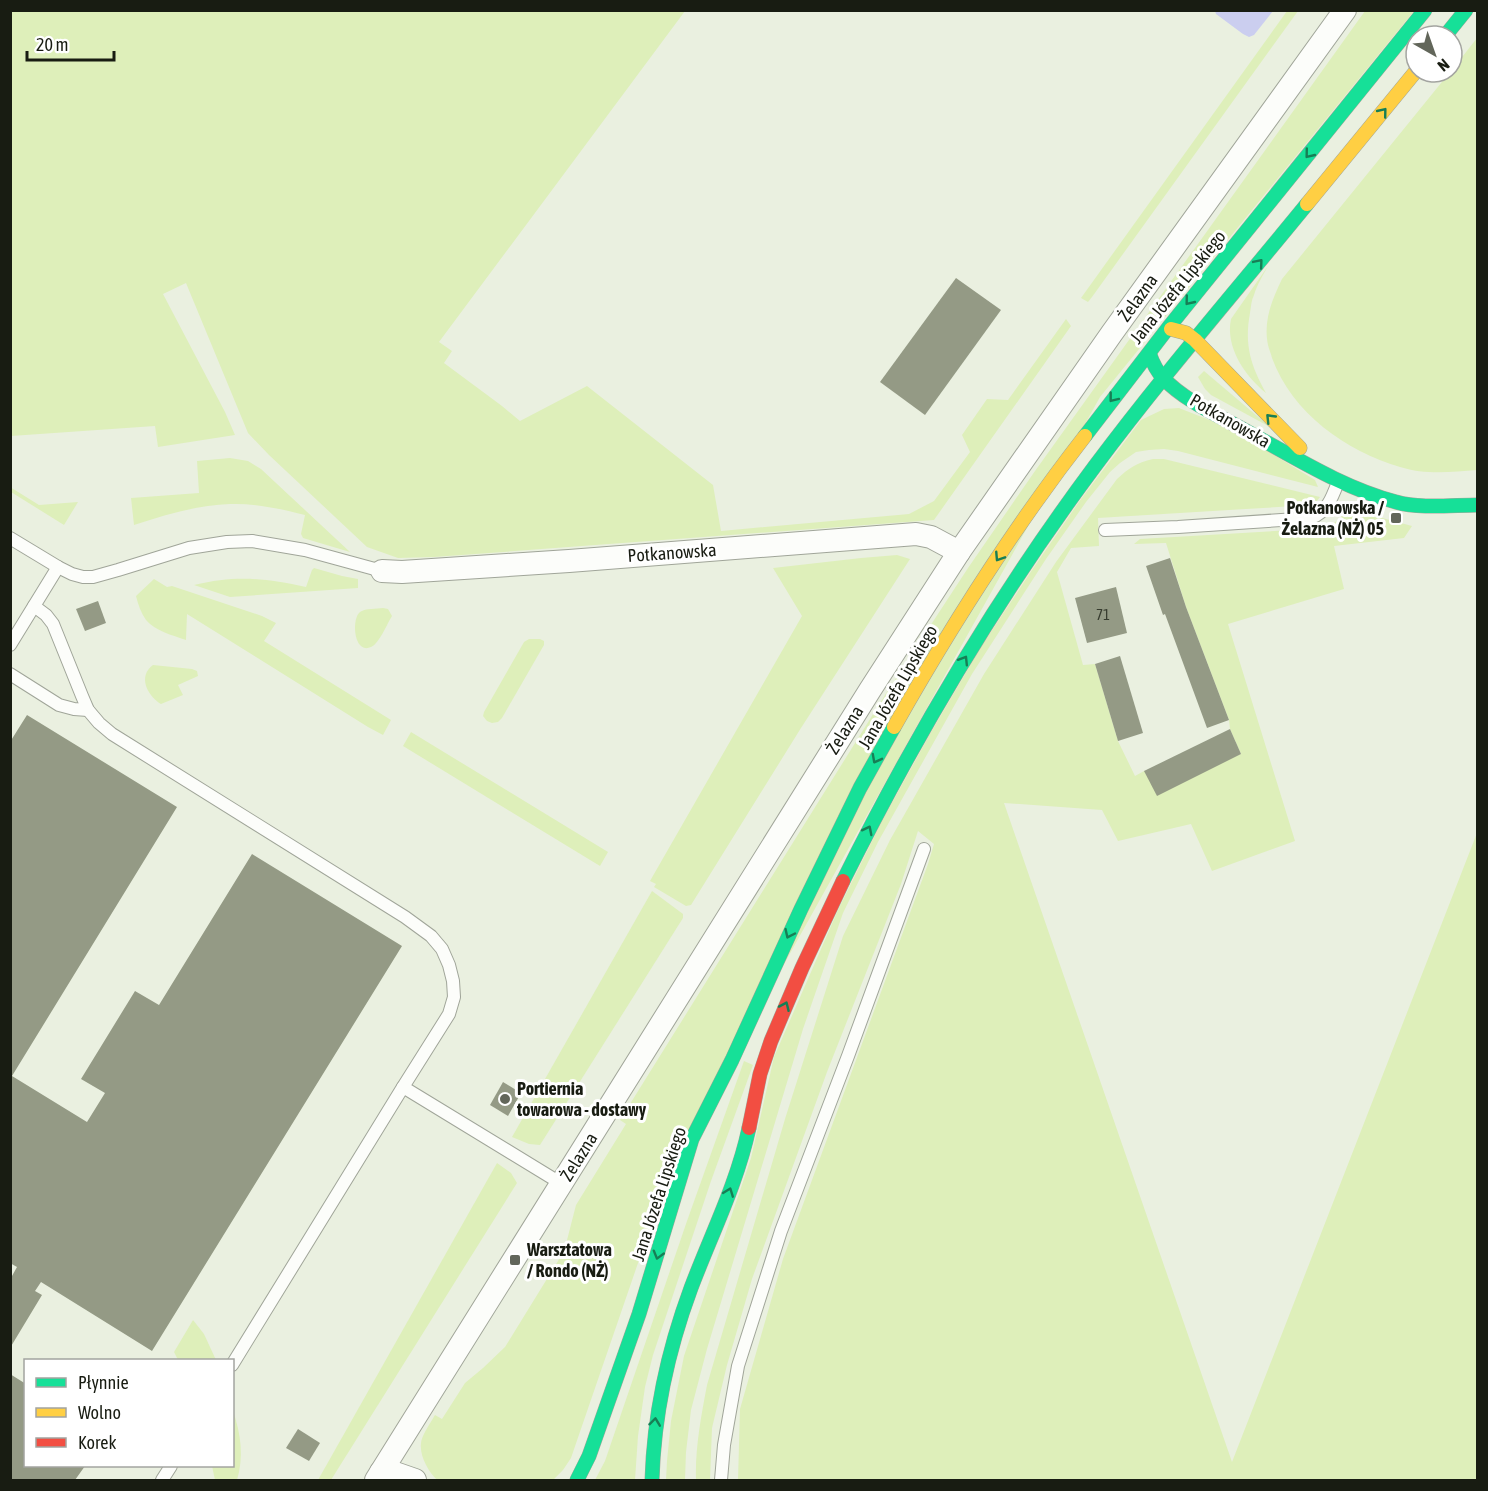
<svg xmlns="http://www.w3.org/2000/svg" width="1488" height="1491" font-family="'Asap Condensed',sans-serif">
<rect width="100%" height="100%" fill="#eaf0e0"/>
<g fill="#deefba">
<path d="M11 10 685 11 439 342 452 351 444 363 502 406 520 421 587 386 713 485 721 531 909 514 934 501 970 452 962 435 987 399 1008 400 1066 319 1071 326 934 520 434 557 398 558 367 547 269 455 248 433 186 283 163 294 225 412 235 435 158 447 155 426 11 436Z"/>
<path d="M1287 11H1298L1092 297 1088 302 1081 298Z"/>
<path d="M1365 11H1414L1100 397 671 1167 571 1458 563 1470 553 1480H437C427 1470 416 1451 423 1436 426 1429 431 1422 435 1415L442 1419 465 1383 483 1368 505 1347 558 1261 566 1244 576 1205 626 1124 620 1120 885 695 968 568 1035 471Z"/>
<path d="M1477 38V470C1452 472 1425 475 1400 467 1346 451 1292 413 1272 358 1271 354 1269 349 1268 345 1263 321 1272 300 1282 279L1450 72H1452V70Z"/>
<path d="M1268 266C1263 275 1257 285 1254 295 1251 301 1251 307 1250 313 1244 345 1251 366 1266 393 1245 376 1225 347 1231 319Z"/>
<path d="M1204 371 1270 427 1211 395 1205 389 1198 377Z"/>
<path d="M1179 408 1217 423 1266 450 1315 480 1318 487 1178 451 1164 449 1149 450 1136 452 1120 463 1110 472 1086 502 1046 559 972 674 878 842 843 913 803 1029 707 1349 691 1410 686 1452 685 1480H666L667 1461 671 1421 684 1356 751 1158 774 1057 838 910 882 821 930 734 981 647 1032 570 1081 499 1141 420 1164 409Z"/>
<path d="M230 458 248 461 261 469 350 552 303 538 301 534 305 515C281 509 255 503 230 504 197 505 165 515 134 525L131 498 199 493 197 461Z"/>
<path d="M1153 459H1164L1320 497 1316 502 1311 505 1098 518 1099 546 1071 548 1057 572 1083 665 1095 664 1118 741 1135 776 1144 771 1241 754 1230 729 1229 720 1186 607 1166 543 1134 544 1140 539 1327 528 1332 525 1346 512H1360L1412 526 1404 538 1334 546 1344 589 1228 624 1295 841 1212 871 1191 824 1118 841 1102 810 1004 803 1232 1462 1477 833V1480H738L740 1409 783 1259 928 864 934 844 918 831 901 884 827 1072 752 1279 727 1365 712 1428 710 1480H696C695 1448 701 1417 707 1385L785 1119 843 936 890 840 984 674 1056 562 1117 479C1129 468 1136 463 1153 459Z"/>
<path d="M10 487 39 505 78 502 64 525 11 492Z"/>
<path d="M897 555 910 559 801 728 691 905 686 906 654 887 656 884 650 881 802 616 773 568 861 558Z"/>
<path d="M314 568 342 576 358 579V588L230 597 194 585C236 575 264 578 306 587L312 570Z"/>
<path d="M154 579 167 587 172 586 262 616 276 623 264 641 391 720 383 735 368 727 187 614 186 640C172 635 155 631 146 620 141 613 138 604 136 596Z"/>
<path d="M383 608 388 609 392 616C387 624 379 644 371 647 354 655 351 619 360 612 366 608 376 609 383 608Z"/>
<path d="M529 639H540L544 641V645L502 718 498 722 492 723 487 721 483 716 484 712 524 642Z"/>
<path d="M153 665 192 669 197 671 198 676 178 685 183 695 161 704C148 696 137 677 153 665Z"/>
<path d="M411 732 608 852 600 866 403 746Z"/>
<path d="M652 891 683 914V918L540 1145 529 1144 512 1137Z"/>
<path d="M744 1061 753 1065 711 1181 653 1355 645 1387 638 1436 635 1480H595L605 1461 687 1221Z"/>
<path d="M497 1163 511 1173 517 1183 331 1480H318Z"/>
<path d="M193 1320 204 1334 216 1360H178L174 1352Z"/>
<path d="M233 1411C241 1434 244 1457 237 1480H215L212 1466H232Z"/>
</g>
<path fill="#cbceef" d="M1215 11V10L1273 11 1254 35 1249 37 1243 34 1216 14Z"/>
<g fill="#949a85">
<path d="M956 278 1001 310 925 415 880 382Z"/>
<path d="M1170 558 1186 607 1229 720 1207 728 1165 614 1163 615 1146 566Z"/>
<path d="M1116 587 1127 633 1087 643 1075 598Z"/>
<path d="M98 601 106 623 85 631 76 609Z"/>
<path d="M1120 656 1143 733 1118 741 1095 664Z"/>
<path d="M27 715 177 807 12 1076 87 1122 105 1093 81 1079 135 991 159 1005 252 854 402 946 152 1351 41 1282 35 1291 42 1295 10 1348V1275L12 1276 17 1267 10 1263V742Z"/>
<path d="M1230 729 1241 754 1157 796 1144 771Z"/>
<path d="M503 1082 521 1093 508 1116 490 1105Z"/>
<path d="M10 1374 26 1384V1466H85L75 1480H10Z"/>
<path d="M298 1429 320 1443 309 1461 286 1448Z"/>
</g>
<g fill="none" stroke-linecap="round" stroke-linejoin="round">
<g stroke="#a0a599" stroke-width="14">
<g id="lane">
<path d="M1105 530 1178 527 1311 518C1327 512 1332 498 1338 482"/>
<path d="M10 538 58 567 72 574 83 577H93L118 570 189 548 227 542 252 541 305 550 382 571"/>
<path d="M34 606 46 615 53 624 82 696 88 710 99 723 112 734 405 917 431 936 442 949 449 965 453 981 454 997 449 1014 403 1087 562 1184"/>
<path d="M10 645 58 567"/>
<path d="M10 674 59 705 74 709 88 710"/>
<path d="M232 1365 403 1087"/>
<path d="M162 1480 171 1466"/>
<path d="M721 1480 724 1445 738 1366 781 1231 848 1056 924 849"/>
</g>
</g>
<g stroke="#a0a599" stroke-width="24">
<g id="street">
<path d="M382 571 402 572 569 561 916 534 931 537 959 552"/>
<path d="M381 1472H392L415 1480"/>
<path d="M376 1480 870 690 959 552 1112 333 1345 10"/>
</g>
</g>
<g stroke="#a0a599" stroke-width="15">
<g id="fast">
<path d="M1445 36 1466 10"/>
<path d="M1150 355C1153 364 1157 371 1163 378 1186 402 1220 416 1248 432 1296 458 1343 488 1396 502 1420 509 1453 505 1478 505"/>
<path d="M1085 436 1168 328 1425 10"/>
<path d="M843 881C915 736 998 596 1095 466 1162 376 1236 291 1307 204"/>
<path d="M577 1480 589 1456 639 1314 692 1139 732 1060 801 909 860 788 894 727"/>
<path d="M652 1480C654 1413 668 1350 691 1288 711 1235 737 1184 749 1128"/>
</g>
</g>
<g stroke="#a0a599" stroke-width="15">
<g id="slow">
<path d="M1307 204 1416 71"/>
<path d="M1171 329 1186 333 1195 340 1300 448"/>
<path d="M894 727C951 626 1014 527 1085 436"/>
</g>
</g>
<g stroke="#a0a599" stroke-width="15">
<path id="jam" d="M749 1128 760 1074 771 1041 802 968 843 881"/>
</g>
<use href="#lane" stroke="#fcfdfa" stroke-width="12"/>
<use href="#street" stroke="#fcfdfa" stroke-width="22"/>
<use href="#fast" stroke="#16e098" stroke-width="14"/>
<use href="#slow" stroke="#ffcf43" stroke-width="14"/>
<use href="#jam" stroke="#f24e42" stroke-width="14"/>
</g>
<defs><path id="oneway-chevron" d="M-2-3.5L2.5 0L-2 3.5" fill="none" stroke-width="1.6" stroke-linecap="round" stroke-linejoin="round" transform="scale(1.5)"/></defs>
<g stroke="#177e55">
<use href="#oneway-chevron" transform="translate(1383 112) rotate(-51)"/>
<use href="#oneway-chevron" transform="translate(1309 154) rotate(129)"/>
<use href="#oneway-chevron" transform="translate(1259 263) rotate(-50)"/>
<use href="#oneway-chevron" transform="translate(1189 301) rotate(129)"/>
<use href="#oneway-chevron" transform="translate(1113 398) rotate(128)"/>
<use href="#oneway-chevron" transform="translate(1270 418) rotate(-134)"/>
<use href="#oneway-chevron" transform="translate(999 557) rotate(123)"/>
<use href="#oneway-chevron" transform="translate(964 660) rotate(-58)"/>
<use href="#oneway-chevron" transform="translate(876 759) rotate(118)"/>
<use href="#oneway-chevron" transform="translate(868 830) rotate(-63)"/>
<use href="#oneway-chevron" transform="translate(789 934) rotate(115)"/>
<use href="#oneway-chevron" transform="translate(785 1006) rotate(-66)"/>
<use href="#oneway-chevron" transform="translate(729 1192) rotate(-69)"/>
<use href="#oneway-chevron" transform="translate(658 1255) rotate(106)"/>
<use href="#oneway-chevron" transform="translate(655 1422) rotate(-83)"/>
</g>
<g fill="#62665a" stroke="#fff" stroke-width="2">
<rect x="1390" y="512" width="12" height="12" rx="3"/>
<circle cx="505" cy="1099" r="6"/>
<rect x="509" y="1254" width="12" height="12" rx="3"/>
</g>
<g text-anchor="middle" stroke-width="6" stroke-linejoin="round" paint-order="stroke">
<g font-size="15" fill="#373c2f">
<text x="1103" y="620">71</text>
</g>
<g font-size="18" fill="#181c12" stroke="#fff">
<text transform="translate(1178 287) rotate(-51)" y="6">Jana Józefa Lipskiego</text>
<text transform="translate(1138 298) rotate(-54)" y="6">Żelazna</text>
<text transform="translate(1230 421) rotate(30)" y="6">Potkanowska</text>
<text transform="translate(672 553) rotate(-4)" y="6">Potkanowska</text>
<text transform="translate(898 687) rotate(-60)" y="6">Jana Józefa Lipskiego</text>
<text transform="translate(845 730) rotate(-58)" y="6">Żelazna</text>
<text transform="translate(579 1157) rotate(-58)" y="6">Żelazna</text>
<text transform="translate(659 1194) rotate(-72)" y="6">Jana Józefa Lipskiego</text>
</g>
<g font-size="18" font-weight="bold" fill="#181c12" stroke="#fff" text-anchor="start">
<text x="1384" y="514" text-anchor="end">Potkanowska /<tspan x="1384" dy="21">Żelazna (NŻ) 05</tspan></text>
<text x="517" y="1095">Portiernia<tspan x="517" dy="21">towarowa - dostawy</tspan></text>
<text x="527" y="1256">Warsztatowa<tspan x="527" dy="21">/ Rondo (NŻ)</tspan></text>
</g>
</g>
<rect width="1488" height="1491" fill="none" stroke="#181c12" stroke-width="24"/>
<rect x="24" y="1359" width="210" height="108" fill="#ffffff" stroke="#a3a4a0" stroke-width="1.5"/>
<rect x="36" y="1378" width="30" height="9" fill="#16e098" stroke="#a3a4a0" stroke-width="1.5"/>
<text x="78" y="1389" font-size="18" fill="#181c12">Płynnie</text>
<rect x="36" y="1408" width="30" height="9" fill="#ffcf43" stroke="#a3a4a0" stroke-width="1.5"/>
<text x="78" y="1419" font-size="18" fill="#181c12">Wolno</text>
<rect x="36" y="1438" width="30" height="9" fill="#f24e42" stroke="#a3a4a0" stroke-width="1.5"/>
<text x="78" y="1449" font-size="18" fill="#181c12">Korek</text>
<g transform="translate(1434 54) rotate(140)"><circle r="28" fill="#ffffff" stroke="#a3a4a0" stroke-width="1.5"/>
<path d="M0-4.5L10 22L0 15L-10 22Z" fill="#62665a"/>
<text y="-9" font-size="16" font-weight="bold" text-anchor="middle" fill="#181c12">N</text>
</g>
<path d="M27 51v9h87v-9" fill="none" stroke="#181c12" stroke-width="3"/>
<text x="36" y="51" font-size="18" fill="#181c12" stroke="#ffffff" stroke-width="4.5" paint-order="stroke">20 m</text>
</svg>
